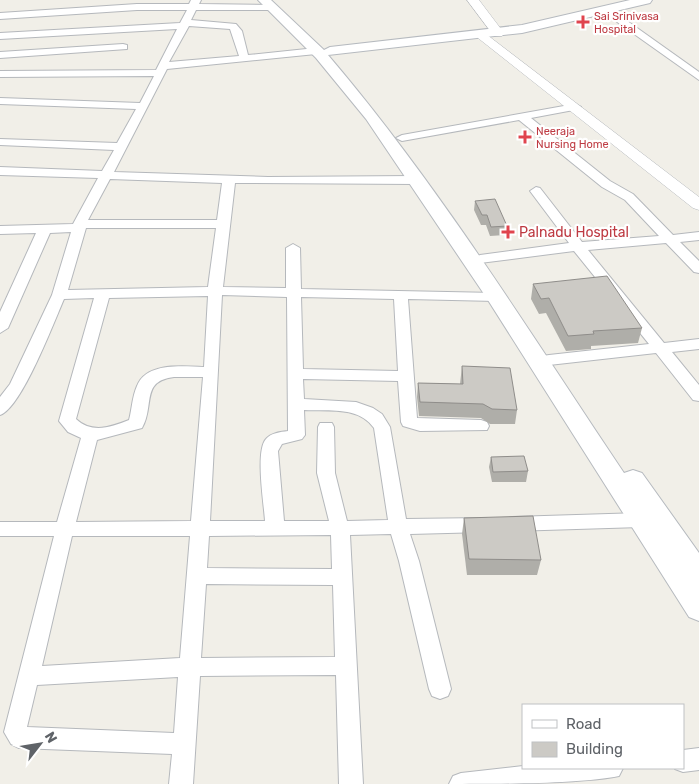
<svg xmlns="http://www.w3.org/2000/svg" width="699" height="784" font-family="Rubik,sans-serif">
<rect width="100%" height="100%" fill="#f1efe8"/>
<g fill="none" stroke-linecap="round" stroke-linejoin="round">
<g stroke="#b5b8bc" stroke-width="2">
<g id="minor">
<path d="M191 0H201L199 4 275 5 277 7 272 10H196L191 20 236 24 242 31 248 55 316 48 321 51 316 54 167 69 114 172 268 177 415 176 421 180 415 184 235 183 223 287 286 288V248L293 244 300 248 301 289 496 293 503 297 496 301 408 299 417 418 481 420 487 422 489 426 487 430 420 431 403 426 401 422 398 381 303 379 304 399 356 402 373 408 382 414 390 427 406 519 485 518 492 520 494 525 492 530 485 532 410 534 419 561 451 689 448 696 440 699 432 696 429 689 399 561 391 534 350 535 363 784H339L336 675 200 676 193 784H169L172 754 19 748 11 744 4 732 54 536H0V522H57L81 438 68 432 59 421 94 298 64 299C54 322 21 409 0 415V397L10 384 52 295 71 232 50 233 8 328 0 333V312L36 233 0 234V226L73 224 98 178 0 175V167L102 171 114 150 0 145V139L117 143 136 109 0 104V98L140 103 154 76 0 77V71L156 70 177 29 0 39V33L180 23 187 10H137L0 19V13L137 4H189ZM189 26 230 29 239 56 169 62ZM110 179 222 183 217 220H88ZM86 228H216L208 287 68 290ZM222 295 287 297 288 431C280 432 271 433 266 439 255 451 264 504 265 521H210ZM208 296 204 367C182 366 146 362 137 386 132 397 132 409 129 420 111 427 92 434 76 419L109 298ZM301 297 394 299 398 371 303 369ZM174 377H203L191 521 76 522 97 440 142 428C155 406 140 381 174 377ZM304 410C327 411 359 406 374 428L388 520 347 521 335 473 334 427 332 423H320L318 427 317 473 329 521H284L278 451 282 444 302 439 305 435ZM331 535 332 569 207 568 209 536ZM72 536H190L180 658 42 666ZM206 584 333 585 335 657 201 658ZM178 677 174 733 27 727 37 685Z"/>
<path d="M603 8H609L699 72V80L603 12Z"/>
<path d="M123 44 127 45V49L0 58V52Z"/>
<path d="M575 104 581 107 579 109 531 118 610 181 633 194 673 235 699 232V240L680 242 699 261V273L694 272 666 243 588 250 664 343 699 339V349L672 352 699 385V401L693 400 656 353 549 365 543 364 541 360 543 356 549 355 649 344 574 251 480 263 473 259 480 255 569 243 530 191 536 187 540 188 582 242 659 236 625 200 602 187 519 120 402 141 396 138 402 135Z"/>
<path d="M641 513 648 515 650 520 648 525 641 527 512 531 505 529 503 524 505 519 512 517Z"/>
<path d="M699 748V770L683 772 675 769 683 768V750Z"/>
<path d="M523 766V768H623L619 776C581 784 493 784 449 784L453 776 461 773Z"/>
</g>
</g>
<g stroke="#b5b8bc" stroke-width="1">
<g id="tertiary">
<path d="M467 0H479L504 33 502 36H494Z"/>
<path d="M482 31 699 197V210L693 208 478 38V32Z"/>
</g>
</g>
<g stroke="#b6babf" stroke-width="2">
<path id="secondary" d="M258 0H271L324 50 330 47 522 25 630 0H652L650 3 522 33 328 55C438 184 530 333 624 473L633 470 642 473 699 553V621L689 617 486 297 366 119 316 58Z"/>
</g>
<use href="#minor" fill="#fff" fill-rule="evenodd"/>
<use href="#tertiary" fill="#fff" fill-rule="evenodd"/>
<use href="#secondary" fill="#fff" fill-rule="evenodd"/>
</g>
<g fill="#afaea9">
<path d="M475 201 507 226 505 235 490 236 486 225H481L474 210Z"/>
<path d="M533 284 642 328 638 343 591 346V349L566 351 546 313 539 314 531 299Z"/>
<path d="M462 366 517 410 515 424H490L481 418 419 416 417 397 418 383 460 384Z"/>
<path d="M491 457 528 471 526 482H492L489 467Z"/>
<path d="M464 518 541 560 537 575H467L462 534Z"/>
</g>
<g fill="#cccac5" stroke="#8f8d8a">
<path d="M495 199 507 226 491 227 487 215H482L475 201Z"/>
<path d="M607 276 642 328 593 331 594 334 568 336 549 298 541 299 533 284Z"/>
<path d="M462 366 510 368 517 410 492 409 483 404 420 402 418 383 463 384Z"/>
<path d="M524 456 528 471 493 472 491 457Z"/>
<path d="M533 516 541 560 469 559 464 518Z"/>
</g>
<g fill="#e0444e" stroke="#fff" stroke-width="2">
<path d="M580.5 14.5h5v5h5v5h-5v5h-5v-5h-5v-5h5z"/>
<path d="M522.5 129.5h5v5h5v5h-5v5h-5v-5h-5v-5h5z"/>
<path d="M505.5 224.5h5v5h5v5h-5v5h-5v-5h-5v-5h5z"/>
</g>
<g text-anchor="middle" stroke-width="4.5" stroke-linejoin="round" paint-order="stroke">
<g font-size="11" fill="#be3a42" stroke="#fff" text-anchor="start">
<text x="594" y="20">Sai Srinivasa<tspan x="594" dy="13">Hospital</tspan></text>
<text x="536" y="135">Neeraja<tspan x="536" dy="13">Nursing Home</tspan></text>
</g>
<g font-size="14" fill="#be3a42" stroke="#fff" text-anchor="start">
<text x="519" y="237">Palnadu Hospital</text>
</g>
</g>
<rect x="522" y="704" width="162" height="65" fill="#ffffff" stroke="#bfc1c3"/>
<rect x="532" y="720" width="25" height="8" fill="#ffffff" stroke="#bfc1c3"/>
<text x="566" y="729" font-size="15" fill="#5f6368">Road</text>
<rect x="532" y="742" width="25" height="15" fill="#cccac5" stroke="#bfc1c3"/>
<text x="566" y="754" font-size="15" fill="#5f6368">Building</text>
<g transform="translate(40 744) rotate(59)" stroke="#ffffff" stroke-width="4" paint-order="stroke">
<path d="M0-4L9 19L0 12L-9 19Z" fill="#5f6368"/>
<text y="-8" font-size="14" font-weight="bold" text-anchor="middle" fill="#5f6368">N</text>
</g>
</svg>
